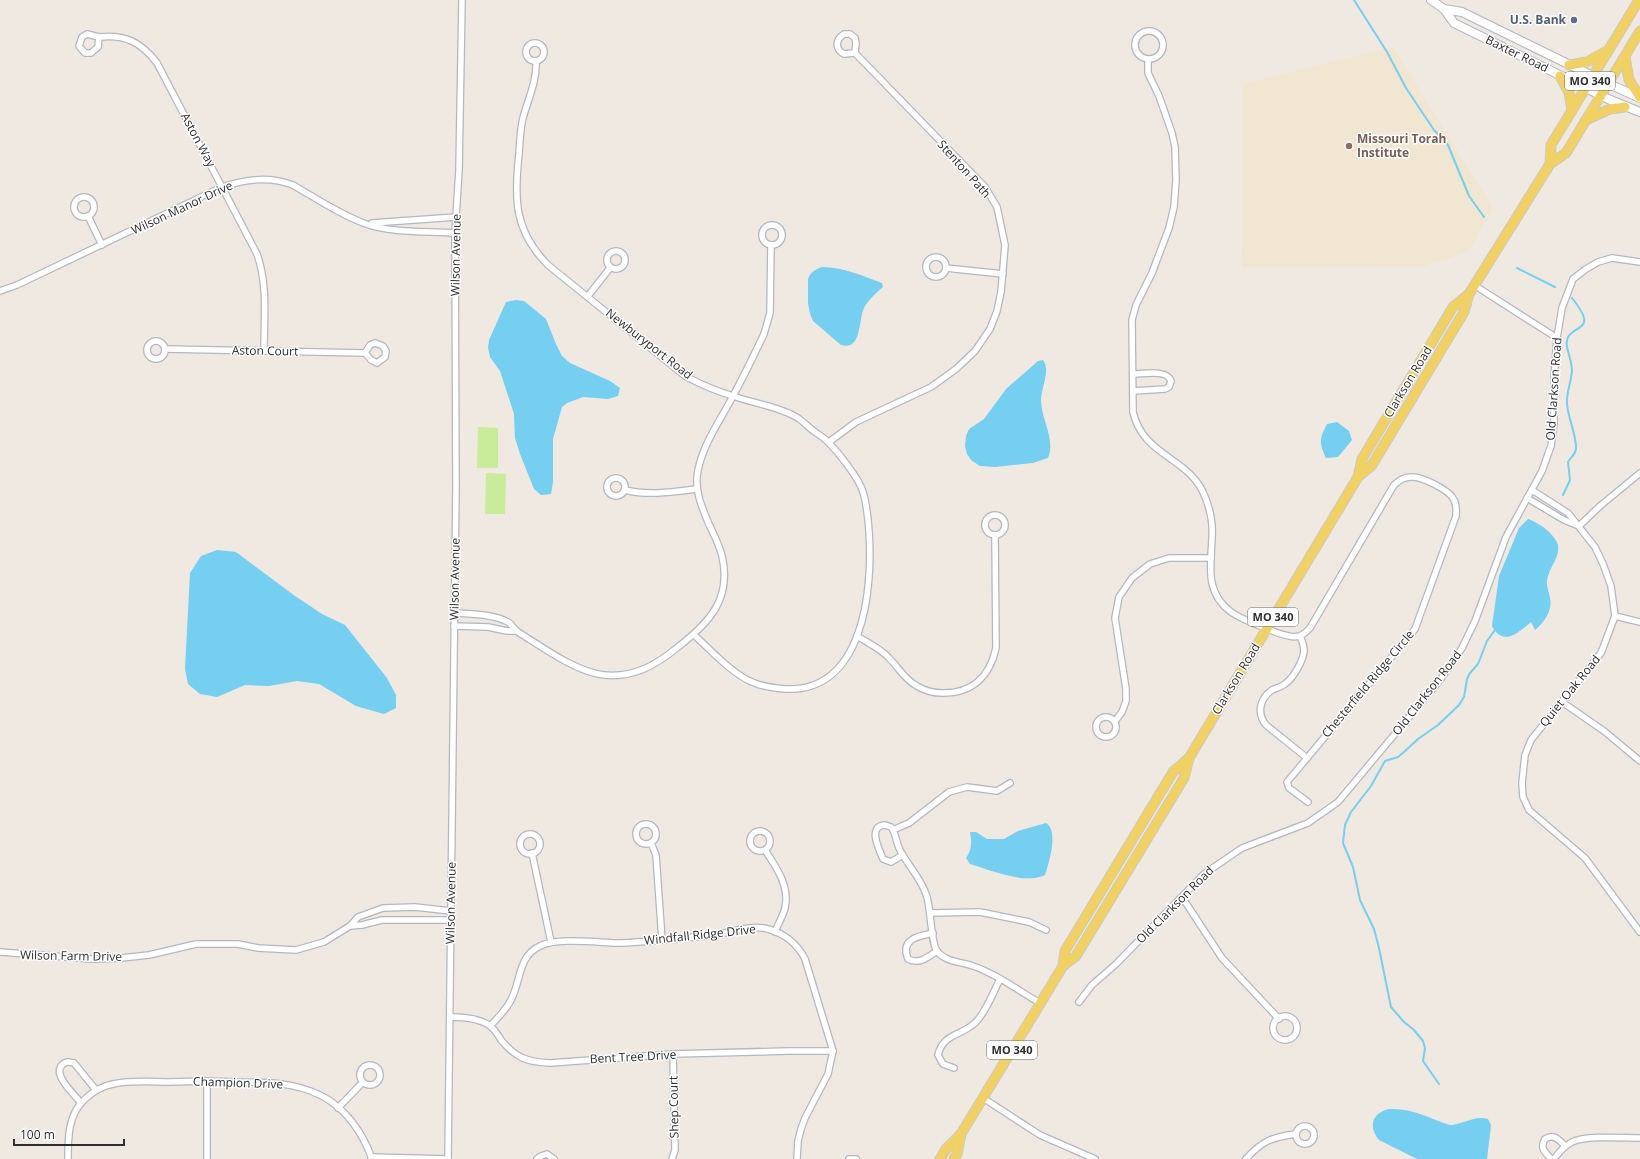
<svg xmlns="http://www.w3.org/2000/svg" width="1640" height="1159" font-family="'Open Sans',sans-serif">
<rect width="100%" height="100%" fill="#efe9e1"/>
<path fill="#f0e6d1" d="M1393 47 1493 208 1468 252 1424 266 1242 267 1243 84Z"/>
<g fill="#c9ec9a">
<path d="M478 427 498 428V468H477Z"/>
<path d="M486 473 506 474 505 514H485Z"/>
</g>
<g fill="#75cff0">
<path d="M822 267C844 267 862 276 882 283L883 287C876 293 868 300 864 308 858 321 862 351 841 345L813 321 810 314 808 303V279C811 271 815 270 822 267Z"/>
<path d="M516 300 524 301 546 319 556 344 562 356 570 363 610 381 620 388 618 396 608 399 583 397 567 403 562 407 553 439V482L551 494 541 495 534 489 520 454 515 438 514 414 500 371 490 357 488 348 489 340 506 302Z"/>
<path d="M1043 360C1051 370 1041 388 1041 400 1041 419 1056 440 1048 458L1033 463 995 467 980 466 971 460 967 454 965 446 966 436 969 429 984 419 1006 389 1038 361Z"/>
<path d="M1337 422 1349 431 1352 440 1338 457 1326 458C1319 443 1319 439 1327 424Z"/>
<path d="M1528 519C1539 523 1554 533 1558 545 1560 558 1549 567 1547 580 1546 585 1549 592 1550 598 1553 610 1544 623 1535 630L1531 622C1518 633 1503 647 1492 626L1499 576 1519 528Z"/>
<path d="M217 550 236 552 295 596 322 614 345 625 387 678 396 695V708L384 714 356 706 319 684 297 681 269 686 245 685 217 697 200 694 188 684 185 669 190 573 201 556Z"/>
<path d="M1046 823C1059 831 1049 862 1045 875 1026 885 990 870 970 864L966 858C972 849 972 843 970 832H976L987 839H1004L1018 831Z"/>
<path d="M1389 1109C1413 1108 1428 1118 1450 1125 1462 1125 1475 1115 1488 1119L1491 1125 1487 1159H1417L1379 1140C1368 1126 1372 1113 1389 1109Z"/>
</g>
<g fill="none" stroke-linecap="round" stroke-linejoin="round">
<g stroke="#75cff0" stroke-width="2">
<path d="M1354 0 1387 52 1406 88 1434 130 1448 145 1469 196 1484 217"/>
<path d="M1517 268 1555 287"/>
<path d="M1563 495 1570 480 1568 462C1571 457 1575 455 1576 449 1577 437 1568 418 1567 404 1566 393 1571 383 1572 371 1572 363 1569 356 1567 347 1563 320 1604 338 1572 298"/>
<path d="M1439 1084 1423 1061 1425 1048 1423 1041 1414 1030 1404 1022 1391 1007 1379 948 1374 929 1360 900 1353 867 1343 843 1345 825 1351 812 1371 786 1385 761 1398 757 1404 752 1418 739 1438 725 1459 705 1464 697 1467 679 1470 673 1478 664 1487 641 1495 630"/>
</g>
<g stroke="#b4b7c1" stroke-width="8">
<g id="minor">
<circle cx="1149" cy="45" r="14"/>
<path d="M87 34 99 37 98 47 91 53H85L79 46 82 37Z"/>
<path d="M844 34H850L855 38 856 43 855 53 844 54C835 49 835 40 844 34Z"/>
<path d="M99 37C125 34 141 42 157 63L257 254C268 285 264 318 264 351"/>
<circle cx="535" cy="52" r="9"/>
<path d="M1148 60V73L1159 96 1172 133 1175 147 1176 180 1174 207 1169 228 1152 273 1136 305 1132 320 1133 412C1143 455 1184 456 1202 490 1207 500 1211 513 1212 525 1214 556 1200 589 1231 612 1244 621 1261 626 1275 632 1290 637 1299 641 1310 628L1394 485C1399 481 1403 477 1411 477 1421 476 1450 490 1454 500 1457 505 1456 510 1456 516L1415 629 1287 782 1289 788 1308 802"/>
<path d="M536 62C537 81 528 99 523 118 520 130 520 142 519 154 514 199 514 231 548 265L685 376C700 384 716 391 733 396 755 404 778 406 798 418 804 422 809 428 815 432 819 435 823 437 827 441 838 452 859 478 863 492 867 505 868 518 869 531 873 589 864 693 785 689 774 688 762 687 752 682 731 673 711 650 694 635"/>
<circle cx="84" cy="207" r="10"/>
<path d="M88 216 102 245"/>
<path d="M372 223 456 217"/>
<circle cx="772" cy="235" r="10"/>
<circle cx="616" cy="260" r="9"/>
<circle cx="936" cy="267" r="10"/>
<path d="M946 268 1003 274"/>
<path d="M1474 285 1557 338"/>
<path d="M0 291 17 285 222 187C247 179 269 176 293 185 317 199 341 215 366 224 391 233 428 231 455 233"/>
<path d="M588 296 610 268"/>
<circle cx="156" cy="350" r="9"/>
<path d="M375 343 383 346 386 351 385 357 377 363 371 360 365 353 370 345Z"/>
<path d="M165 349 365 353"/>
<path d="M1133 374C1144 374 1167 369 1171 381L1169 387 1165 389 1133 391"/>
<path d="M829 442 856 422 931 387 956 369 975 351 990 329 997 311 1001 292 1005 245 997 207 985 187 855 53"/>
<circle cx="616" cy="487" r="9"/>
<path d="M625 490C649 496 673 492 697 489"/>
<path d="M1532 490 1568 513 1595 547 1603 564 1611 586 1615 616 1601 653 1531 740 1525 755 1522 783 1523 797 1529 810 1585 858 1640 932"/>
<path d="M1527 498 1564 520 1579 526"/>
<circle cx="995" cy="525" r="10"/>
<path d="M1579 526 1600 506 1640 473"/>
<path d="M454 613C472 614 492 614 508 622 512 624 514 630 518 632 542 647 576 672 604 675 634 678 656 665 678 647 709 623 732 599 722 556 719 544 713 533 708 522 701 505 694 489 698 470 704 442 720 421 733 396 744 376 754 355 764 334L770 313 771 245"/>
<path d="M1615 616 1640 622"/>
<path d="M454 626 488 627 507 631H516"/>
<path d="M857 636C868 643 881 649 889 658 899 668 905 680 917 686 925 691 934 693 943 693 973 693 990 676 996 648L995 535"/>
<path d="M1300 636C1302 641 1304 645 1304 651 1303 661 1294 677 1286 683 1282 687 1276 688 1272 690 1259 699 1257 714 1266 725L1307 758"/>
<path d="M1562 702 1604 731 1640 761"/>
<circle cx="1106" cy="727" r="10"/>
<path d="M1115 721 1122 712 1126 701V689L1115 618 1119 597 1132 578 1150 564 1169 558H1211"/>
<circle cx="646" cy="834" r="10"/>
<path d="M893 830 909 823 949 792 967 787 997 791 1010 783"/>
<circle cx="760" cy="841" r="10"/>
<circle cx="530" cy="844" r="10"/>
<path d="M651 843 656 855 662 940"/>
<path d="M765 850C776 867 790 886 785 908 783 916 778 924 775 932"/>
<path d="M532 853 551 942"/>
<path d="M903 855 891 862 883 859C879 849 867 826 885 825L891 827C896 833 896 843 900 850 908 866 922 879 927 897 931 911 931 943 937 951 945 962 962 962 973 966 997 974 1019 991 1040 1003"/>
<path d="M1182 897 1222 958 1279 1019"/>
<path d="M931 913 980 912 1029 922 1046 930"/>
<path d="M350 926 362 925 382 920H451"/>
<path d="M933 933C918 936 900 939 908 959 919 965 928 957 937 951"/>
<path d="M0 952 92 959 121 958 149 955 196 944H238L258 948 296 950 324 942 350 926 358 917 383 908 415 907 451 911"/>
<path d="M1079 1002 1092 985 1116 964 1204 874 1242 848 1308 823 1338 802 1440 680 1462 648 1475 621 1506 537 1542 471 1551 446 1554 422V380L1557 338 1562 308 1573 279 1586 269 1598 262 1612 258 1640 262"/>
<circle cx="1285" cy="1028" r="12"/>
<path d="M450 1017C462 1017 478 1018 489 1025 494 1028 498 1035 501 1040 516 1058 527 1062 550 1063L673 1054 788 1051H833"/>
<path d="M490 1026C498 1018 506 1010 511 1000 521 981 518 956 540 946 558 937 600 943 621 943 653 942 684 938 715 935 731 932 747 926 763 928 782 931 797 943 805 959L833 1051 828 1074 805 1118 801 1129 798 1141 797 1159"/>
<circle cx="370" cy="1075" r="10"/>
<path d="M954 1068 943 1064 938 1055C943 1033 962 1036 976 1022 987 1010 993 993 1000 979"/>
<path d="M207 1081V1159"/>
<path d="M983 1098 1040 1135 1095 1159"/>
<path d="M81 1103C75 1095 52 1075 62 1065 65 1061 69 1062 74 1063L96 1090"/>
<path d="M338 1108 362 1083"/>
<circle cx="1305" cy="1135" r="9"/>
<path d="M371 1157 448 1159"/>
<path d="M68 1159C68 1138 68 1115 84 1100 92 1092 102 1086 113 1084 131 1080 152 1082 170 1082 192 1081 215 1081 237 1082 266 1082 293 1082 320 1095 345 1107 363 1133 372 1159"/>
<path d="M448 1159 456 488 455 233 459 170 462 0"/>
<path d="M537 1159 541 1156 547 1154 554 1159"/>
<path d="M672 1159 675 1150 673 1054"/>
<path d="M849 1159H856"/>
<path d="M1246 1159C1262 1141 1272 1137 1296 1134"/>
<path d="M1551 1159C1546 1153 1539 1148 1545 1139 1554 1133 1559 1140 1565 1146"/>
<path d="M1554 1159C1559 1152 1564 1146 1572 1142 1587 1135 1623 1138 1640 1138"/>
</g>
</g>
<g stroke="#b4b7c1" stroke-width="10">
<g id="secondary">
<path d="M1431 0 1444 9 1454 23 1608 99 1640 112"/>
<path d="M1444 9 1462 12 1609 84 1640 98"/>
</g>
</g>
<g stroke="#c9c9c9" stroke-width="11">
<g id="primary">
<path d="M1625 57 1629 80 1640 97"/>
<path d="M1569 65 1587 62 1607 51"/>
<path d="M1560 76 1569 92 1572 110"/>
<path d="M1586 120 1610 109 1625 107"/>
<path d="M1550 164 1551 145 1639 0"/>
<path d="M1358 477 1362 459 1453 307 1469 294 1550 164 1566 153 1640 31"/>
<path d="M1063 966 1065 951 1173 772 1189 758 1358 477 1372 465 1464 312 1469 294"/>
<path d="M940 1159 946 1149 961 1134 1063 966 1076 956 1184 778 1189 758"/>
<path d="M954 1159 957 1154 961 1134"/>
</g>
</g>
<use href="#minor" stroke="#fff" stroke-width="5.5"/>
<use href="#secondary" stroke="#fff" stroke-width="8"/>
<use href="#primary" stroke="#f2d163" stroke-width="9"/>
</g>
<circle fill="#5c6f8a" stroke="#fff" stroke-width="1.5" cx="1574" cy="20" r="4"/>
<circle fill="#8d6e63" stroke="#fff" stroke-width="1.5" cx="1349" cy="146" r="4"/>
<g text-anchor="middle" stroke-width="3" stroke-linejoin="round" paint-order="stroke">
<g fill="#fff" stroke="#6d6d6d" stroke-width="1">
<rect x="1565" y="72" width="50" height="18" rx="3"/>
<rect x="1248" y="608" width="50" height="18" rx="3"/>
<rect x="987" y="1041" width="50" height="18" rx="3"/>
</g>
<g font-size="11" font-weight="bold" fill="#2e2e2e">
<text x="1590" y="85">MO 340</text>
<text x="1273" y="621">MO 340</text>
<text x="1012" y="1054">MO 340</text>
</g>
<g font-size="12" font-weight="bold" fill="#4e5e75" stroke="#fff" text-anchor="end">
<text x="1566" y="24">U.S. Bank</text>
</g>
<g font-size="12" fill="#2e2e2e" stroke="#fff">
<text transform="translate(1517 54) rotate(26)" y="4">Baxter Road</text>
<text transform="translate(198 140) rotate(62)" y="4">Aston Way</text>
<text transform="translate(964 169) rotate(48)" y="4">Stenton Path</text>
<text transform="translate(182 208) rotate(-25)" y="4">Wilson Manor Drive</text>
<text transform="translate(456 255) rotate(-89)" y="4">Wilson Avenue</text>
<text transform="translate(649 344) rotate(38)" y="4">Newburyport Road</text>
<text transform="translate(265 351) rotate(1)" y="4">Aston Court</text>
<text transform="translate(1408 382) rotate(-59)" y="4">Clarkson Road</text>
<text transform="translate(1554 389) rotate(-86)" y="4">Old Clarkson Road</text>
<text transform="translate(455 579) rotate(-89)" y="4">Wilson Avenue</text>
<text transform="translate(1236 679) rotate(-59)" y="4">Clarkson Road</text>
<text transform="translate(1368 684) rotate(-50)" y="4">Chesterfield Ridge Circle</text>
<text transform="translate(1570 691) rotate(-51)" y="4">Quiet Oak Road</text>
<text transform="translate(1427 693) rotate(-52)" y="4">Old Clarkson Road</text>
<text transform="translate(451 903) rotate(-89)" y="4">Wilson Avenue</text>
<text transform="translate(1175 905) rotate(-45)" y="4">Old Clarkson Road</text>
<text transform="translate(700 935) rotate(-6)" y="4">Windfall Ridge Drive</text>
<text transform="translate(71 956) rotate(1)" y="4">Wilson Farm Drive</text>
<text transform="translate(633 1057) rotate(-3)" y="4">Bent Tree Drive</text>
<text transform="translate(238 1083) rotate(2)" y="4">Champion Drive</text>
<text transform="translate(674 1107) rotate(-91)" y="4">Shep Court</text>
</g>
<g font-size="12" font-weight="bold" fill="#785e54" stroke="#fff" text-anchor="start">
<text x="1357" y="143">Missouri Torah<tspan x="1357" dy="14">Institute</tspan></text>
</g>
</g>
<path d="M14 1139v6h110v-6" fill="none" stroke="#2e2e2e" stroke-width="2"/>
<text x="20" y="1139" font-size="12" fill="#2e2e2e" stroke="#ffffff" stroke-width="3" paint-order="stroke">100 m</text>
</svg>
